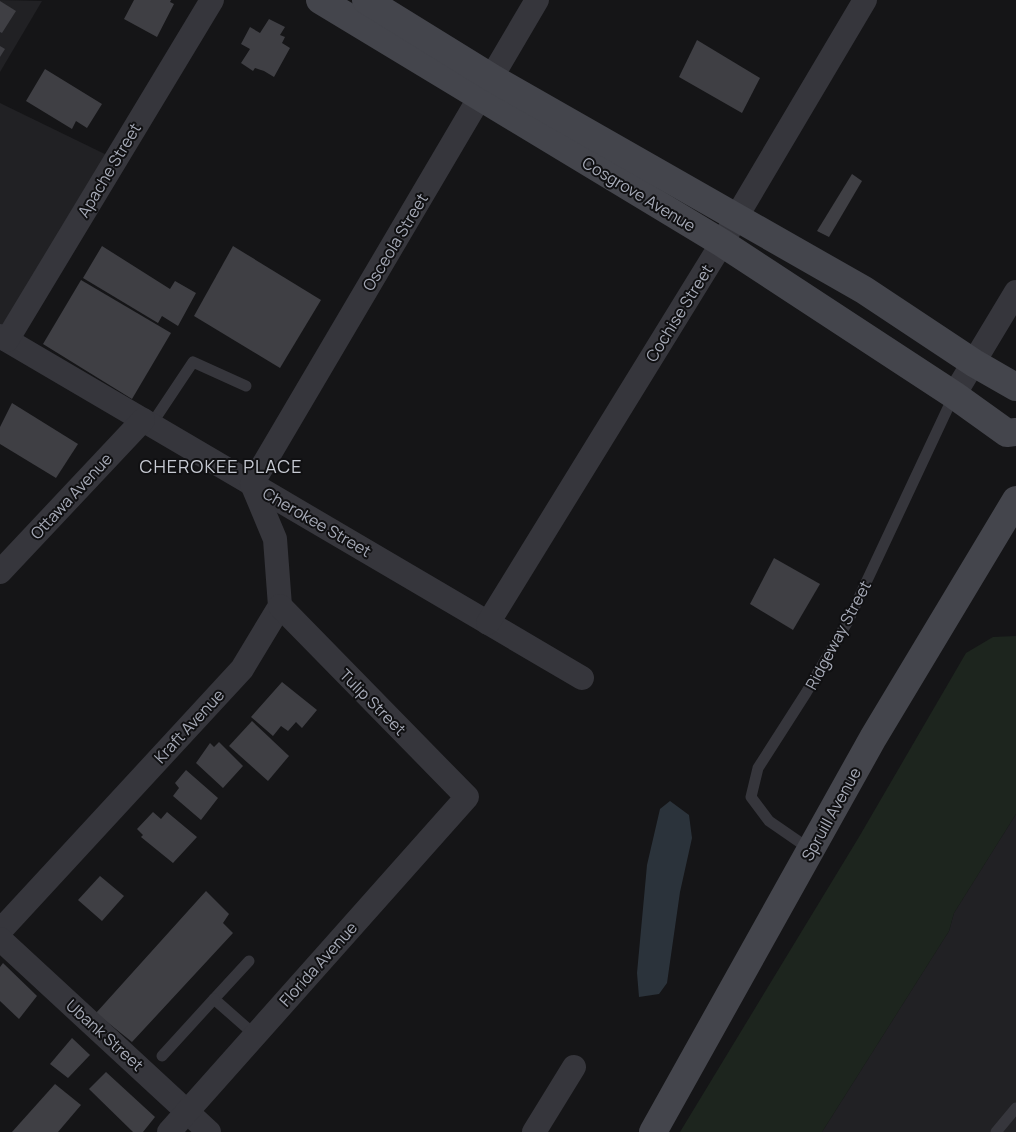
<svg xmlns="http://www.w3.org/2000/svg" width="1016" height="1132" font-family="Manrope,sans-serif">
<rect width="100%" height="100%" fill="#151517"/>
<g fill="#212124">
<path d="M0 0 42 1 0 72Z"/>
<path d="M0 103 113 158 0 336Z"/>
<path d="M1016 814V1132H822L949 931 954 913Z"/>
</g>
<path fill="#1d251e" d="M1016 636V814L954 913 949 931 822 1132H680L859 837 966 653 993 637Z"/>
<path fill="#2b333b" d="M670 801 689 815 692 838 680 892 667 983 659 994 639 997 637 973 647 865 660 809Z"/>
<g fill="#3f3f44">
<path d="M134 0H171L170 2 174 4 157 37 124 19Z"/>
<path d="M0 1 16 11 2 33 0 32Z"/>
<path d="M269 19 285 27 280 35 285 37 282 43 290 48 274 77 264 71 255 68 253 71 241 63 250 49 241 44 250 27 260 33Z"/>
<path d="M697 40 760 78 742 113 679 77Z"/>
<path d="M0 46 5 49 0 57Z"/>
<path d="M45 69 102 104 87 128 76 121 72 129 26 101Z"/>
<path d="M852 174 862 181 829 237 817 231Z"/>
<path d="M102 246 170 289 175 281 196 293 178 326 162 316 158 323 83 278Z"/>
<path d="M233 246 321 300 280 368 194 316Z"/>
<path d="M81 280 171 333 132 399 43 344Z"/>
<path d="M12 403 78 444 56 478 0 444V427Z"/>
<path d="M774 558 820 584 793 630 750 604Z"/>
<path d="M282 682 317 710 302 728 296 722 288 731 281 726 273 736 251 717Z"/>
<path d="M252 721 289 756 268 781 229 746Z"/>
<path d="M219 742 243 766 223 788 196 763 210 743 214 747Z"/>
<path d="M186 770 218 798 201 820 173 796 179 788 175 783Z"/>
<path d="M153 812 161 819 167 812 197 837 173 863 141 837 143 835 137 829Z"/>
<path d="M100 876 124 896 102 921 78 900Z"/>
<path d="M206 891 229 914 223 923 233 933 132 1042 96 1013Z"/>
<path d="M3 963 37 996 19 1019 0 1001V967Z"/>
<path d="M72 1038 90 1055 68 1078 50 1064Z"/>
<path d="M106 1072 155 1117 143 1132H133L89 1089Z"/>
<path d="M55 1084 81 1105 58 1132H12Z"/>
</g>
<g fill="none" stroke-linecap="round" stroke-linejoin="round">
<g stroke="#36363c" stroke-width="11">
<path d="M151 425 193 362 246 386"/>
<path d="M811 850 769 821 751 797 758 768 806 693 848 621 954 395"/>
<path d="M249 961 214 999 255 1035"/>
<path d="M162 1056 214 999"/>
<path d="M996 1132 1016 1108"/>
</g>
<g stroke="#36363c" stroke-width="24">
<path d="M0 336 582 678"/>
<path d="M7 340 212 0"/>
<path d="M954 395 1016 292"/>
<path d="M0 572 143 420"/>
<path d="M488 623 722 243 737 216 865 0"/>
<path d="M0 931 242 669 280 606 275 539 252 484 537 0"/>
<path d="M0 939 209 1132"/>
<path d="M169 1132 467 797 280 606"/>
<path d="M534 1132 574 1067"/>
</g>
<g stroke="#44454c" stroke-width="28">
<path d="M320 0 722 243 954 395 1007 433 1016 432"/>
<path d="M366 0 492 78 864 290 974 363 1016 387"/>
<path d="M653 1132 873 738 1016 500"/>
</g>
</g>
<g text-anchor="middle" stroke-width="4" stroke-linejoin="round" paint-order="stroke">
<g font-size="16" fill="#a6aab7" stroke="#101012">
<text transform="translate(109 170) rotate(-59)" y="6">Apache Street</text>
<text transform="translate(639 194) rotate(31)" y="6">Cosgrove Avenue</text>
<text transform="translate(395 242) rotate(-59)" y="6">Osceola Street</text>
<text transform="translate(679 313) rotate(-58)" y="6">Cochise Street</text>
<text transform="translate(71 496) rotate(-47)" y="6">Ottawa Avenue</text>
<text transform="translate(317 522) rotate(30)" y="6">Cherokee Street</text>
<text transform="translate(838 635) rotate(-62)" y="6">Ridgeway Street</text>
<text transform="translate(373 702) rotate(45)" y="6">Tulip Street</text>
<text transform="translate(189 726) rotate(-47)" y="6">Kraft Avenue</text>
<text transform="translate(831 814) rotate(-61)" y="6">Spruill Avenue</text>
<text transform="translate(318 964) rotate(-48)" y="6">Florida Avenue</text>
<text transform="translate(105 1035) rotate(42)" y="6">Ubank Street</text>
</g>
<g font-size="18" letter-spacing="1" fill="#c7cad3" stroke="#101012">
<text x="221" y="473">CHEROKEE PLACE</text>
</g>
</g>
</svg>
